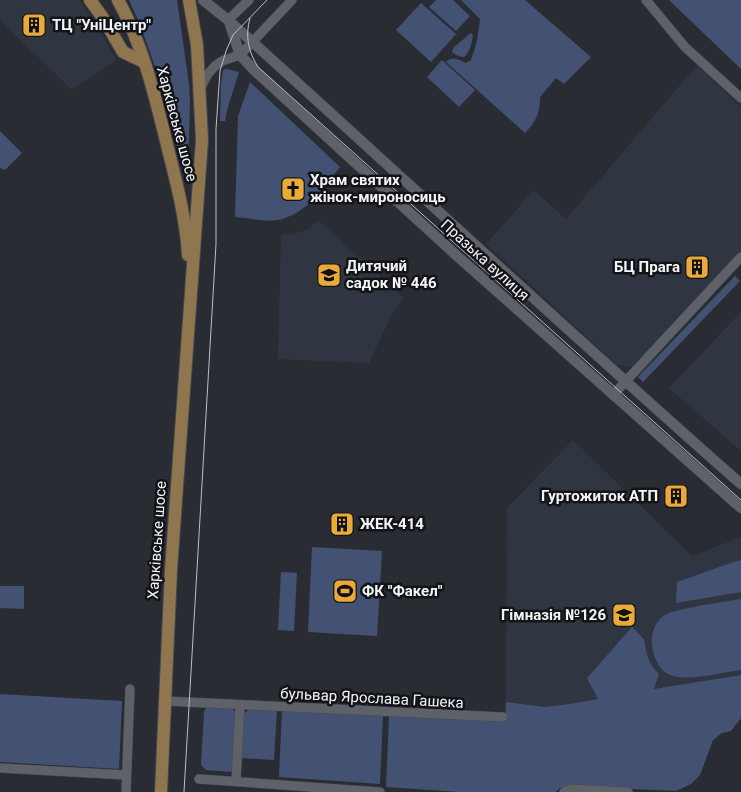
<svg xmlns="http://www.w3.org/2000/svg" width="741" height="792" font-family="Roboto,sans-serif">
<rect width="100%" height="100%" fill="#292c32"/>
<g fill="#303641">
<path d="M0 0H79L98 27 116 60 72 90 0 20Z"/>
<path d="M697 65 741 107V250L634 367H627L617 365 486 244 534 190 566 219Z"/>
<path d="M318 220 404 298 392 314 369 363 278 359 281 235 294 234 309 229Z"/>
<path d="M741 312V451L669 388Z"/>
<path d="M573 440 692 556 741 537V675L569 704 545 707 506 702 507 508Z"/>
</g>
<g fill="#435272">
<path d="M129 0H177L189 84 190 100 189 139 185 180 164 92 141 27Z"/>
<path d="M436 0H453L470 16 456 31 429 7Z"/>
<path d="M461 0H525L591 57 564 84 556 78 540 97C540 114 536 121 525 133L446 62C452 55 459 60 466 63L471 60 477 41 480 19Z"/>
<path d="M669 0H741V69Z"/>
<path d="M421 3 456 34 431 62 396 30Z"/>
<path d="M471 33 473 35C472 42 470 52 464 57 460 57 455 55 452 52L454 47Z"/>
<path d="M442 60 475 90 459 107 427 77Z"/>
<path d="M227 69 239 72 227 110 225 121H220L221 84 223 70Z"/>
<path d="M250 82 340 167C323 188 307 214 278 220 265 222 249 218 235 217L238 116Z"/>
<path d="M0 131 22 153 5 170 0 168Z"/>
<path d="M735 276 740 281 643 382 638 377Z"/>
<path d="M312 547 382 551 377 636 308 632Z"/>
<path d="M741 560V592L676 603 677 582 734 562Z"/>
<path d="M281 572 297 573 294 631 278 630Z"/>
<path d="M0 586H24V609L0 608Z"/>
<path d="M741 599V670C723 672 684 683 668 674 659 670 653 655 652 645 651 635 654 624 662 617 672 608 725 602 741 599Z"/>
<path d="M632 627 644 639C646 653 648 664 659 674L654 689 741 675V718L731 731 722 733 713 740 700 775 691 784 676 791 569 786 560 788 556 792H460L386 787 389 716 505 720 506 702 545 707 569 704 598 699 587 678Z"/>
<path d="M0 694 122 701 119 769 0 762Z"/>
<path d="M207 706 231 707 237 714 235 766 231 772 206 770 201 765 204 712Z"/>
<path d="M249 709 277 710 274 760 241 758 244 714Z"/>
<path d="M282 710 383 716 380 784 279 777Z"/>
</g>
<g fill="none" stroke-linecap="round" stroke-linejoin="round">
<g stroke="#474a4f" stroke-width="10">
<g id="minor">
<path d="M646 0 685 47 741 98"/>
<path d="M228 20 249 0"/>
<path d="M200 89 208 74 215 66 222 61 240 55 292 0"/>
<path d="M613 395 741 257"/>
<path d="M165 701 503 717"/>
<path d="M0 768 126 775"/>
<path d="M199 779 380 792"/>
<path d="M236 781 240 705"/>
<path d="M126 792 130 689"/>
<path d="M564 792 572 789 628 792"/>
</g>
</g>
<g stroke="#474a4f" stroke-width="11">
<g id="tertiary">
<path d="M203 0 228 20C399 174 568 332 741 484"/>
<path d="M229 21 240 55 255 71 456 255 741 508"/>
</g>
</g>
<g stroke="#474a4f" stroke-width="14">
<g id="primary">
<path d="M90 0 103 18 123 52 144 62"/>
<path d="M118 0C143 45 155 96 167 145 176 181 186 218 188 255"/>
<path d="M161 792 171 570 202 140 197 45 189 0"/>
</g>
</g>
<use href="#minor" stroke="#5e6168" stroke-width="9"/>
<use href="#tertiary" stroke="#5e6168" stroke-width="10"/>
<use href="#primary" stroke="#8f764f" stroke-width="12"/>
<g stroke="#bcbec3" stroke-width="1">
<path d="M250 18C245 36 248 51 258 67L741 500"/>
<path d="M184 792 216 244V129L220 71 226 51 233 35 267 0"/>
</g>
</g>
<defs>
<g id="building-square" transform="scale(1.25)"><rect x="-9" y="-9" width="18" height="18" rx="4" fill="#eaaa39" stroke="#131417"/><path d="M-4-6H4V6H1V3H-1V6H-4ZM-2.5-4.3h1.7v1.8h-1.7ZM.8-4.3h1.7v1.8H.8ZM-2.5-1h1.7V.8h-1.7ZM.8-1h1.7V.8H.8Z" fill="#111"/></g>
<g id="church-square" transform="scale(1.25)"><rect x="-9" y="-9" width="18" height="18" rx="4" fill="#eaaa39" stroke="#131417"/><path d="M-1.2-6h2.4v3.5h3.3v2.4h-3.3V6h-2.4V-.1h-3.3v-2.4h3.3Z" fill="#111"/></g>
<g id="school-square" transform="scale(1.25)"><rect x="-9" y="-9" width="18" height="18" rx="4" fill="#eaaa39" stroke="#131417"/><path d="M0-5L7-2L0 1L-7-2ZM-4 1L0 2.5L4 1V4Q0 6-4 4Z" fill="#111"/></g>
<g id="stadium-square" transform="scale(1.25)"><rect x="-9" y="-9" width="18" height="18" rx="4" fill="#eaaa39" stroke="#131417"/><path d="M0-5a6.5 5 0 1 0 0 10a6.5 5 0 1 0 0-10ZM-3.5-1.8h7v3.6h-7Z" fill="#111"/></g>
</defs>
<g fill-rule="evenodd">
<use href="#building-square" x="34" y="25"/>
<use href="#church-square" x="293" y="189"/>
<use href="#building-square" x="697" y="267"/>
<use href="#school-square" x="329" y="275"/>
<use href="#building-square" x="676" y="496"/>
<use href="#building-square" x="342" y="524"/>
<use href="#stadium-square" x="345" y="591"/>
<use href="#school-square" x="624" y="615"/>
</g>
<g text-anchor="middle" stroke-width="5" stroke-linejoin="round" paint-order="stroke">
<g font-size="15" font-weight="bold" fill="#f2f4f8" stroke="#131417" text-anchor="start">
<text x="52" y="30">ТЦ "УніЦентр"</text>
<text x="310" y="185">Храм святих<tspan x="310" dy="17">жінок-мироносиць</tspan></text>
<text x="346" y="271">Дитячий<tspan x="346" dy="17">садок № 446</tspan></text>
<text x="680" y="272" text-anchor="end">БЦ Прага</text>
<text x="658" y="501" text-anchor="end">Гуртожиток АТП</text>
<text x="360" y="529">ЖЕК-414</text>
<text x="362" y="596">ФК "Факел"</text>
<text x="606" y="620" text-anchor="end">Гімназія №126</text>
</g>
<g font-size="15" fill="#f2f4f8" stroke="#131417">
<text transform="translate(177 124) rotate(75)" y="5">Харківське шосе</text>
<text transform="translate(485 260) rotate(42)" y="5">Празька вулиця</text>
<text transform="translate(157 540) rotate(-86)" y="5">Харківське шосе</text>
<text transform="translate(372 698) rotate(3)" y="5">бульвар Ярослава Гашека</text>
</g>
</g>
</svg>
